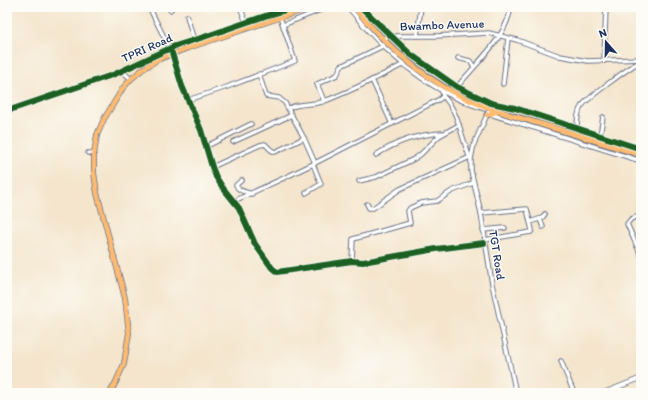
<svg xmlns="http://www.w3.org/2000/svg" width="648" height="400" font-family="Itim,sans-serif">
<rect width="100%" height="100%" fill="#fdfcf7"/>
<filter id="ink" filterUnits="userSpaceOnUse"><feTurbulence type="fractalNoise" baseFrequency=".025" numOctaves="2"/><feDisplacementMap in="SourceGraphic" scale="8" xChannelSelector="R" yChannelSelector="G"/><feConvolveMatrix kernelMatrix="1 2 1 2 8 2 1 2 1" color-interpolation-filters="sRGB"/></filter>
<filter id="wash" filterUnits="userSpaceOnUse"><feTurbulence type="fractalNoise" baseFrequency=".012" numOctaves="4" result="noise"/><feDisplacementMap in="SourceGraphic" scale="16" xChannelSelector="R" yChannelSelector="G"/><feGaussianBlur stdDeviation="0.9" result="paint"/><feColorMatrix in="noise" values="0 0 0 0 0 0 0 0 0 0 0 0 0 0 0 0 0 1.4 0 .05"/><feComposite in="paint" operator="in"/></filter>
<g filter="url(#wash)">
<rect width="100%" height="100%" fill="#f4e5cc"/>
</g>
<g filter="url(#ink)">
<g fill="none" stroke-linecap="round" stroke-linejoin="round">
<g stroke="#676f84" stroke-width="5.5">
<g id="minor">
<path d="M149 7 170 49"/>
<path d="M240 7 246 22"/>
<path d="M348 7C359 20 370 34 383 46 412 74 447 98 485 109"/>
<path d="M361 7 410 54 457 87 491 103 515 108 641 149"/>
<path d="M170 10 173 7"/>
<path d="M187 16 194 41"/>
<path d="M283 25 328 7"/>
<path d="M417 36 421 7"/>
<path d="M383 38 392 36H436L489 33 517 40 560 56 588 61 641 59"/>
<path d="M172 53 182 86 201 130 212 167 216 177 223 188 239 208 255 244 272 268 277 272 352 261 363 262 436 249 484 243"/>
<path d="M458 58 470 61 474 67"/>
<path d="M604 61 606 7"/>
<path d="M122 71 131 79"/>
<path d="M259 74 266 96 279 98 285 103 304 138 315 163 440 99 443 96 442 91"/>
<path d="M372 80 392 124"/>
<path d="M503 84 508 38"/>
<path d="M457 87C476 63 506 39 511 7"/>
<path d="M443 96C459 112 461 137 470 158"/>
<path d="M188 100 227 87 295 61 280 17"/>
<path d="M324 101 317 84 337 75 341 66 383 46"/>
<path d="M289 108C299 103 311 105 322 102 349 92 379 77 404 64"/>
<path d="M490 108 474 144 471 159V171L481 213 492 284 516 393"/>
<path d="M7 111 115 74 175 46 204 37 268 15 296 7"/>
<path d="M490 114 641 161"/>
<path d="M577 129C577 122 577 113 581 107 587 98 630 67 641 61"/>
<path d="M600 136 603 117"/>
<path d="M233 142 292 115"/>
<path d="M207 146 251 124"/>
<path d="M88 153 94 154"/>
<path d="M376 155C396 142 419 134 442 133"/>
<path d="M212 167 260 145 265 144 271 150 275 152 304 138"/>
<path d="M242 180 236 185C239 192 245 191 252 194"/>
<path d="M359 181 376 177 414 159 421 154 439 136 459 125"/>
<path d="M306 193 321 184 313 164"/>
<path d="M234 201 286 177 315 163"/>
<path d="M367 204 369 208H373L400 189 470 157"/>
<path d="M481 213 527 209 532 230 531 232 484 240"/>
<path d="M641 215 631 219 627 224 641 255"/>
<path d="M540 219 543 227"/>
<path d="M530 222 542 218 545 214"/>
<path d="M483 230 505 228"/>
<path d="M352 261 353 239 410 223 408 211 410 208 421 203 437 201 452 191 473 183"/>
<path d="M561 361 574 393"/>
<path d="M603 393 641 378"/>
</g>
</g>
<g stroke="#676f84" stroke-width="6">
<path id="major" d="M110 393 116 382 124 364 129 333 125 298 97 193 94 173V154L97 135 104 119 123 88 131 79 143 69 157 60 188 48 312 7"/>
</g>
<g stroke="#676f84" stroke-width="7">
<g id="highway">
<path d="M354 7C377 35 405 62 436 82 467 103 504 113 540 124 574 134 607 144 641 155"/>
<path d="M487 115 498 111"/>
</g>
</g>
<use href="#minor" stroke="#fff" stroke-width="3.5"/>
<use href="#major" stroke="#ffbb71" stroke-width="4.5"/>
<use href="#highway" stroke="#ffbb71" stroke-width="5"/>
<g stroke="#fdfcf7" stroke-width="8">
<g id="cycleway">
<path d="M361 7 410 54 457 87 491 103 515 108 641 149"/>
<path d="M172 53 182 86 201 130 212 167 216 177 223 188 239 208 255 244 272 268 277 272 352 261 363 262 436 249 484 243"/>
<path d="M7 111 115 74 175 46 204 37 268 15 296 7"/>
</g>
</g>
<use href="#cycleway" stroke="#1b5e20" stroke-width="6"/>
</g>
</g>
<g text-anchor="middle" stroke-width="3" stroke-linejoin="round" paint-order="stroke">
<g font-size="12" fill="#1b2f5e" stroke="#fdfcf7">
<text transform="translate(442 25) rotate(-2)" y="4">Bwambo Avenue</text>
<text transform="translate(147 48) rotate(-24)" y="4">TPRI Road</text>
<text transform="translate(497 255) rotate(81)" y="4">TGT Road</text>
</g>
</g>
<rect width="648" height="400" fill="none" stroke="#fdfcf7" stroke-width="24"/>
<g transform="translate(606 42) rotate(340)" stroke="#fdfcf7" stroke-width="3" paint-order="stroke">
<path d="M0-3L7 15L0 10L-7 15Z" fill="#1b2f5e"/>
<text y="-6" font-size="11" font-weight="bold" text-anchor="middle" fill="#1b2f5e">N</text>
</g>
</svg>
